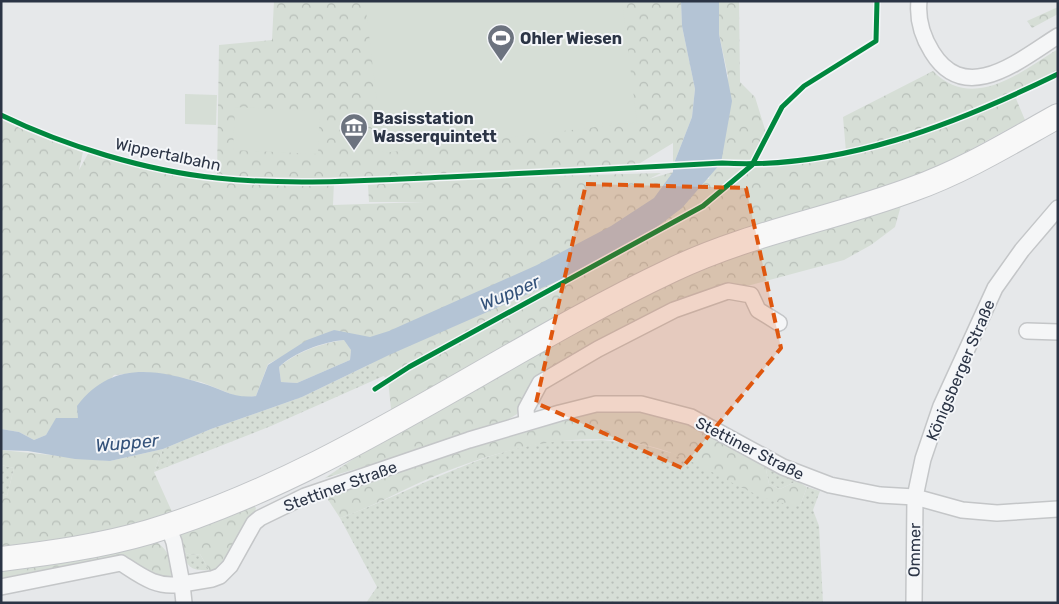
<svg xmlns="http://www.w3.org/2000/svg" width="1059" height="604" font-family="Rubik,sans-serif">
<defs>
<pattern id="grass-dots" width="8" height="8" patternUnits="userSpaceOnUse" patternTransform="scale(1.25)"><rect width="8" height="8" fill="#d6ded6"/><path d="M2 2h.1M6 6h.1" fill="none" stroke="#b8bfb9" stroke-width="1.8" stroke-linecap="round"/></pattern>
<pattern id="forest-crowns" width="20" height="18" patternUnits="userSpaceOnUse" patternTransform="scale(1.25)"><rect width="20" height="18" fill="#d6ded6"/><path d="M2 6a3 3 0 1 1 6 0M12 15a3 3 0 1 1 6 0" fill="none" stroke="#b8bfb9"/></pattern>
</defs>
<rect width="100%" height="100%" fill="#e6e8ea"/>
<g fill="url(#grass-dots)">
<path d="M389 355 388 374 271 426 154 472 163 449 211 429 302 397Z"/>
<path d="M602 440 644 445 684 457 723 477 800 506 807 487 820 491 813 510 819 526 823 603H366L377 587 340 518C412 492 479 450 556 441 571 440 587 441 602 440Z"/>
<path d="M1 465 14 468 7 496 1 494Z"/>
<path d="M765 465 797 481 780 489 769 484Z"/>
<path d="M184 552 191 555 200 554 209 570C193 571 186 568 184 552Z"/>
</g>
<g fill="url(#forest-crowns)">
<path d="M274 1H681L682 26 695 89 692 117 673 166V143L632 168 540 173 329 178 249 179 217 176 219 45 272 40Z"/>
<path d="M719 1H739L740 82 755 97 767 136 753 163H779L846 152 843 117 933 71C973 112 1021 72 1058 49V73L1014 94 1025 120 907 184 895 227 871 245 844 260 728 291 598 349 520 405 517 414 507 420 438 445 325 478 401 427 391 409 388 380 345 340 351 350 350 360 297 383 281 382 279 367C296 352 322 343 344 340L334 330 268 364 256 396 241 398 201 382 145 372 114 375 78 419 55 421 46 435 34 440 19 432 1 429V115L84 147 79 170 89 152C123 160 156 169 190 175 237 183 286 182 334 181L333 205 424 202H369L368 185 450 179 661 173 649 179 673 172 669 178 709 179 728 76 719 34Z"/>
<path d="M1058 7V14L1032 28 1027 21Z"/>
<path d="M599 411C613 411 628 410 641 412 688 419 725 443 765 465L769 484 780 489 797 481 807 487 800 506C790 504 779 503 770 500 727 484 691 455 645 445 566 427 478 455 406 489 384 500 363 510 340 518L325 495 542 425Z"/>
<path d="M163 449 154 472 173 514 129 528 1 550V494L7 496 14 468 1 465V450L110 461Z"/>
<path d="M252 503 256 508 254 516 238 536 232 552 219 570H209L200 554 191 555 184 552 180 530Z"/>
<path d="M154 540C167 548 177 565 170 581L152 579 123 559 1 587V568Z"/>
</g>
<g fill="#d6ded6">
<path d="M365 1H622L637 122 383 153Z"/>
<path d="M185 94 217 95 216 125 185 124Z"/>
<path d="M235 107 320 111 318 154 233 150Z"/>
</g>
<path fill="#b4c4d5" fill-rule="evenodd" d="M681 1H719V34L732 101 721 163 682 208 645 236 599 263 389 355 302 397 211 429 163 449 110 461 75 459 28 451 1 450V429L19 432 34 440 46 435 56 418H78L77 406C110 362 153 368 201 383 222 389 234 399 256 396L268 365 307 340 334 330 370 337 389 331 537 265 611 226 654 198 673 172V166L692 117 695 89 682 26ZM344 340 351 350 350 360 297 383 281 382 279 367C295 352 322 342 344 340Z"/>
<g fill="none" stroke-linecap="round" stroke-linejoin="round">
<g stroke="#c4c6c8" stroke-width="18">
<g id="street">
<path d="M919 1C917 20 922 36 932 52 966 107 1021 59 1058 36"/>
<path d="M1027 331 1058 332"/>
<path d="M527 422 526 409 540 383 598 349 674 310 728 291 751 295 758 310 779 323"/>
<path d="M168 526 174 542 182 584 212 579 220 576 230 566 254 523 260 518 305 496 469 440 560 413 596 404H641L691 417 783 467 830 485 880 495 915 497 962 510 997 513 1058 509"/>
<path d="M1 587 121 563C141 576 157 589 182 584L184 603"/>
<path d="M914 603 915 497 923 459 941 406 995 288 1022 250 1058 208"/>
</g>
</g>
<g stroke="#c2c5c8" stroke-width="26">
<path id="primary" d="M1 559C51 553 101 546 149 532 337 475 496 353 672 270 749 233 833 219 913 189 964 171 1011 142 1058 116"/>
</g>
<use href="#street" stroke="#f5f6f7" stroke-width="15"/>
<use href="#primary" stroke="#f8f8f8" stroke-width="24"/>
<g stroke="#f4f6f9" stroke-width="8">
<g id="cycleway">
<path d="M1 115C65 146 147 171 217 178 293 186 371 180 447 177 539 173 630 168 722 163 840 170 954 125 1058 74"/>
<path d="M375 389 409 367 703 206 752 165 782 107 804 86 876 41 877 1"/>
</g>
</g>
<use href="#cycleway" stroke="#00873e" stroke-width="5"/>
</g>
<path fill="#df570f" fill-opacity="0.2" stroke="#df570f" stroke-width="4" stroke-dasharray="10 6" stroke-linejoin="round" d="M586 184 746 188 781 348 682 468 536 403Z"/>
<defs>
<g id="stadium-pin" transform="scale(1.4375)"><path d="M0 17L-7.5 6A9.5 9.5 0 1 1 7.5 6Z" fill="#6c737f" stroke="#f4f6f9"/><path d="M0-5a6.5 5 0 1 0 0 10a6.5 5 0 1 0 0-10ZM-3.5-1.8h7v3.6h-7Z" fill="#fff"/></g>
<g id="museum-pin" transform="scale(1.4375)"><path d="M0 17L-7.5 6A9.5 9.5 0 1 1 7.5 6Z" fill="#6c737f" stroke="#f4f6f9"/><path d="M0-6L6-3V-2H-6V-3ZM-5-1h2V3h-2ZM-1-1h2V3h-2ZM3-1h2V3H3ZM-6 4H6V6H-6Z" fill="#fff"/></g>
</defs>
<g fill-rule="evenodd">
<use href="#stadium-pin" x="501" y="38"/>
<use href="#museum-pin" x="354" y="127"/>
</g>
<g text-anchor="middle" stroke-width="4" stroke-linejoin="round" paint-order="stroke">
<g font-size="16" font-weight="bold" fill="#2b3445" stroke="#f4f6f9" text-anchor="start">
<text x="520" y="44">Ohler Wiesen</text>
<text x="373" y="124">Basisstation<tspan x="373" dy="18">Wasserquintett</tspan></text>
</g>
<g font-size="16" fill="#2b3445" stroke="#f4f6f9">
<text transform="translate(168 154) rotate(12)" y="6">Wippertalbahn</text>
<text transform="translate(960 370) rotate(-67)" y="6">Königsberger Straße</text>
<text transform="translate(750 448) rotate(27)" y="6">Stettiner Straße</text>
<text transform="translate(340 486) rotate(-20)" y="6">Stettiner Straße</text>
<text transform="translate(914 550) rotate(-89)" y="6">Ommer</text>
</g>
<g font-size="18" font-style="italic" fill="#34527a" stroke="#f4f6f9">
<text transform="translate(510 293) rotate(-23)" y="6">Wupper</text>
<text transform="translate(127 443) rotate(-5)" y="6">Wupper</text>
</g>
</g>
<rect width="1059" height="604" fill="none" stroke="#2b3445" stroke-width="5"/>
</svg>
